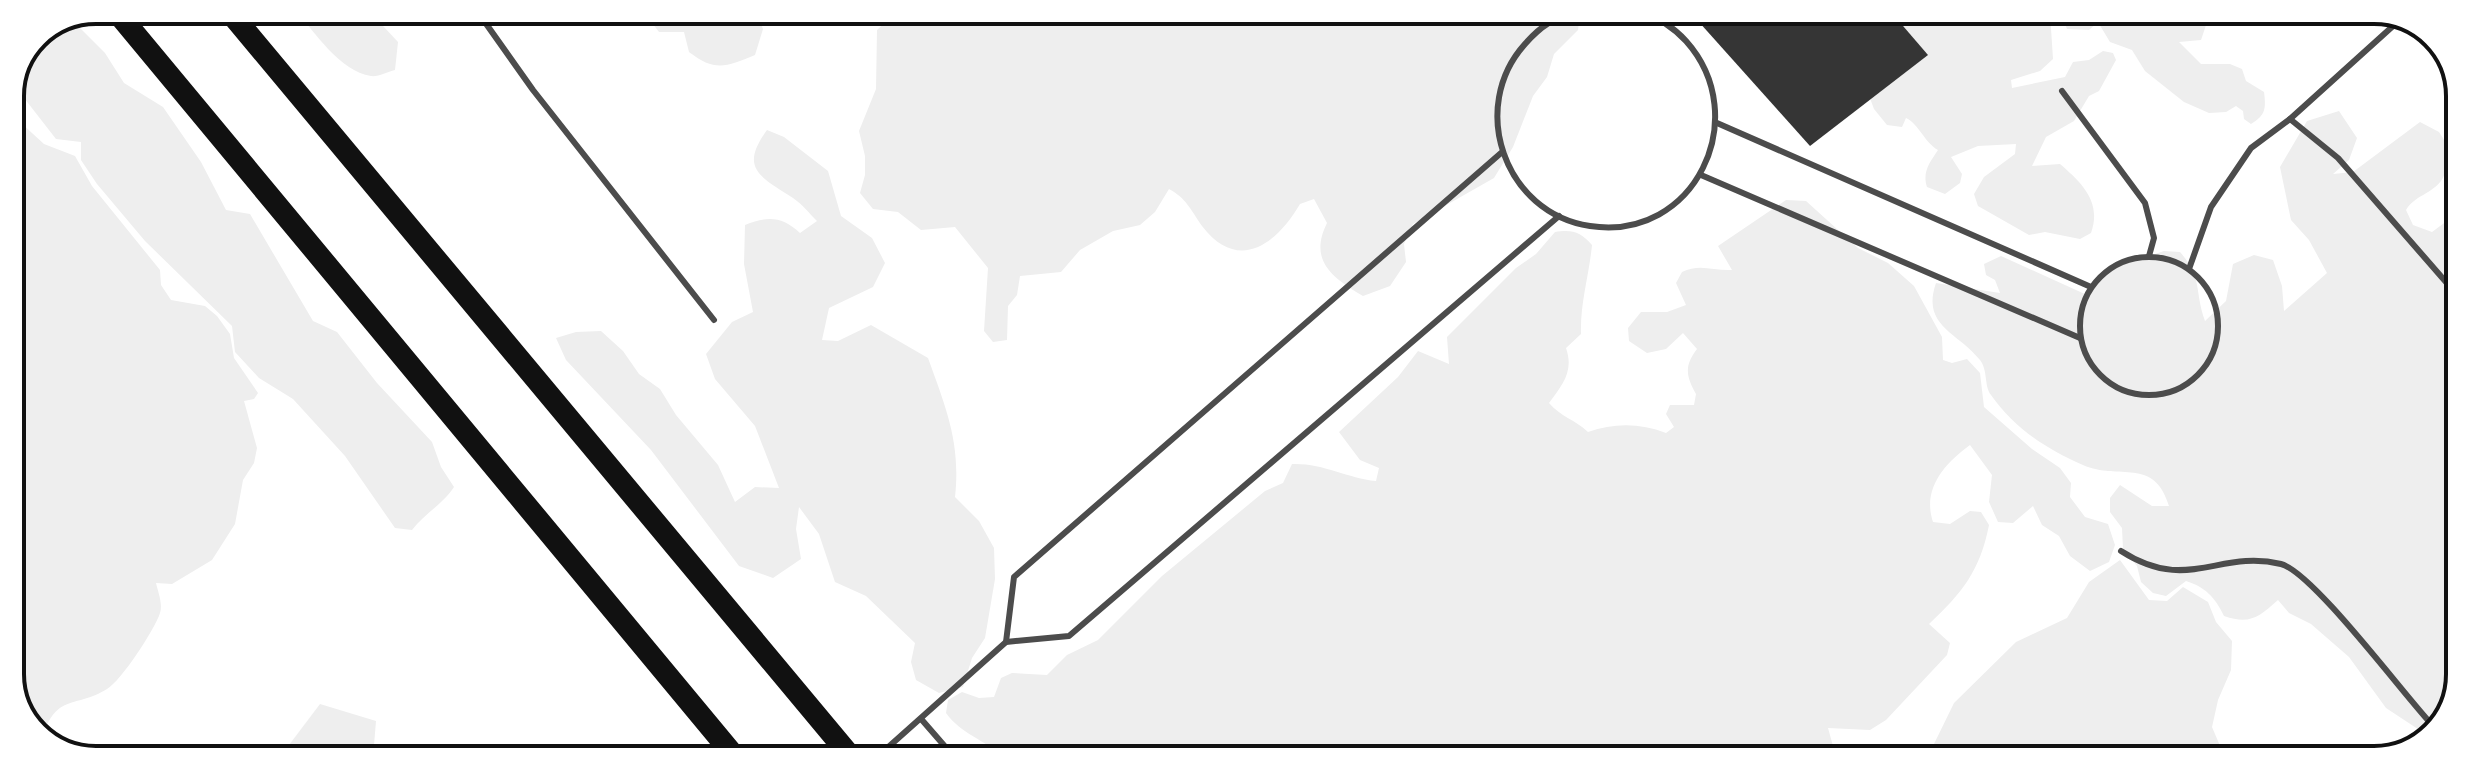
<svg xmlns="http://www.w3.org/2000/svg" width="2470" height="770" font-family="Overpass,sans-serif">
<rect width="100%" height="100%" fill="#fff"/>
<g fill="#eee">
<path d="M296 10H368L398 42 395 70C387 72 378 77 371 76 340 71 314 32 296 10Z"/>
<path d="M643 11H756L763 29 755 55C726 67 715 72 689 52L684 32H659Z"/>
<path d="M897 11H954L968 17 982 11 1580 12 1578 30 1554 54 1547 77 1533 96 1513 147 1494 178 1413 224 1404 244 1406 262 1390 286 1363 296C1333 278 1308 261 1327 223L1314 199 1300 204C1276 245 1238 273 1202 226 1191 210 1186 198 1169 189L1155 212 1140 225 1113 231 1080 250 1061 272 1020 276 1017 295 1008 306 1007 340 993 342 984 331 988 268 955 227 921 230 898 212 873 209 860 193 865 175V156L859 131 876 89 877 30Z"/>
<path d="M1886 12 2050 13 2053 59 2040 71 2011 80 2012 88 2065 77 2073 62 2089 60 2103 51 2113 53 2116 60 2099 91 2089 96 2074 121 2046 137 2032 166 2060 164C2082 183 2102 202 2091 233L2080 239 2045 232 2029 235 1978 206 1974 194 1984 177 2015 154 2016 144 1978 146 1951 157 1962 174 1960 183 1945 194 1927 187C1922 172 1930 162 1938 150 1924 142 1919 124 1906 118L1902 127 1887 125 1874 109 1868 93Z"/>
<path d="M2061 13H2204L2208 19 2201 40 2179 42 2201 64H2230L2242 69 2246 81 2264 92C2266 108 2266 115 2251 124L2244 119 2243 111 2236 106 2226 112 2209 113 2184 102 2145 71 2132 50 2110 42 2098 22 2089 30 2067 29Z"/>
<path d="M72 20 105 53 124 83 163 107 201 162 226 210 250 214 313 321 337 332 377 383 432 442 441 467 454 487C442 505 425 513 412 530L395 528 345 456 293 399 259 378 235 352 232 326 145 241 97 184 81 160V142L56 139 14 85 36 35Z"/>
<path d="M10 101 20 122 44 144 75 156 92 186 160 270 161 285 171 300 205 306 217 316 230 334 234 358 258 393 254 399 244 401 257 448 254 463 243 480 235 524 212 560 172 584 156 583C158 592 163 604 160 613 155 629 121 681 107 689 75 709 58 692 42 737L31 730 10 680Z"/>
<path d="M2339 111 2357 138 2349 160 2333 174 2353 172 2420 122 2439 132 2450 149C2448 159 2447 173 2441 181 2431 194 2414 196 2406 210L2413 225 2432 232 2459 212 2457 697 2430 737 2386 708 2349 657 2311 624 2289 613 2278 600C2259 617 2250 625 2224 616 2215 597 2205 587 2186 581L2166 596 2153 593 2141 582 2137 566 2123 549 2122 528 2110 512V498L2120 485 2152 506H2169C2154 456 2119 481 2083 465 2046 449 2014 428 1991 395 1984 386 1988 370 1980 360 1958 332 1921 326 1936 283L2000 293 1995 280 1986 275 1984 264 2001 256 2087 295 2107 270 2164 251 2180 252C2203 278 2194 290 2205 321L2226 301 2233 264 2254 255 2273 260 2282 286 2284 311 2327 273 2309 240 2291 220 2280 167 2307 121Z"/>
<path d="M767 130 784 137 828 171 841 216 872 238 885 263 873 287 829 308 822 340 838 341 871 325 928 358C946 408 961 443 955 497L979 521 994 548 995 579 985 638 972 658 963 687 939 693 916 680 911 662 915 643 866 596 835 582 819 534 799 507 796 529 801 559 773 578 739 566 651 450 566 360 556 338 576 332 601 331 623 351 639 374 660 389 676 415 718 465 735 502 755 487 779 488 755 426 715 379 706 354 732 322 753 312 744 264 745 225C767 216 782 216 800 233L817 221C809 213 802 204 793 198 762 177 738 170 767 130Z"/>
<path d="M1786 200 1806 201 1858 248 1888 263 1914 286 1942 337 1943 360 1952 363 1967 359 1980 373 1984 407 2032 449 2060 468 2071 483 2070 497 2085 517 2108 524 2115 545 2109 562 2090 571 2070 556 2059 536 2042 525 2033 506 2013 523 1998 522 1989 502 1992 475 1970 445C1944 464 1922 489 1933 522L1950 524 1970 511 1981 512 1989 525C1980 571 1962 593 1929 624L1950 643 1947 655 1886 720 1870 730 1828 728 1833 746 1821 759 1004 758C984 739 961 734 946 713L948 700 962 692 979 698 994 697 1001 678 1012 673 1047 675 1067 655 1098 640 1162 576 1265 491 1283 483 1292 464C1323 463 1347 478 1376 481L1379 468 1360 460 1339 432 1398 377 1418 351 1449 364 1447 337 1516 268 1536 254 1555 232C1572 229 1581 232 1592 245 1589 276 1580 303 1581 334L1566 348C1574 371 1563 384 1549 403 1561 417 1574 419 1588 432 1614 423 1640 423 1666 433L1674 427 1666 414 1670 405H1694L1696 394C1686 376 1684 366 1697 349L1683 333 1666 349 1647 353 1629 341 1628 328 1641 312H1667L1686 305 1676 283 1682 272C1700 263 1713 271 1732 270L1718 246Z"/>
<path d="M2120 560 2149 600 2167 601 2183 587 2208 602 2216 622 2232 641 2231 670 2218 700 2212 727 2226 760 1916 759 1933 746 1954 703 2016 642 2067 618 2089 582Z"/>
<path d="M320 704 376 721 373 757H280Z"/>
</g>
<path fill="#353535" d="M1690 12H1891L1928 55 1810 146Z"/>
<g fill="none" stroke-linecap="round" stroke-linejoin="round">
<g stroke="#4c4c4c" stroke-width="6">
<path d="M477 11 533 90 714 320"/>
<path d="M1575 12C1555 16 1538 29 1525 44 1468 107 1504 213 1590 226 1695 242 1754 117 1686 41 1674 28 1657 16 1640 12"/>
<path d="M2062 91 2145 203 2154 238 2149 256"/>
<path d="M2290 119 2403 17"/>
<path d="M1717 123 2091 287"/>
<path d="M1701 175 2080 338"/>
<circle cx="2149" cy="326" r="69"/>
<path d="M2189 269 2211 207 2251 148 2290 119 2338 158 2459 297"/>
<path d="M2121 551C2188 594 2218 549 2281 564 2313 572 2406 698 2435 728"/>
<path d="M1006 642 1014 577 1501 153"/>
<path d="M922 720 955 758"/>
<path d="M876 758 1006 642 1069 636 1559 216"/>
</g>
<g stroke="#111" stroke-width="22">
<path d="M115 10 736 758"/>
<path d="M228 10 852 758"/>
</g>
</g>
<path d="M0 0H2470V770H0ZM96 24H2374A72 72 0 0 1 2446 96V674A72 72 0 0 1 2374 746H96A72 72 0 0 1 24 674V96A72 72 0 0 1 96 24Z" fill="#fff" fill-rule="evenodd"/>
<path fill="none" stroke="#111" stroke-width="4" d="M96 24H2374A72 72 0 0 1 2446 96V674A72 72 0 0 1 2374 746H96A72 72 0 0 1 24 674V96A72 72 0 0 1 96 24Z"/>
</svg>
